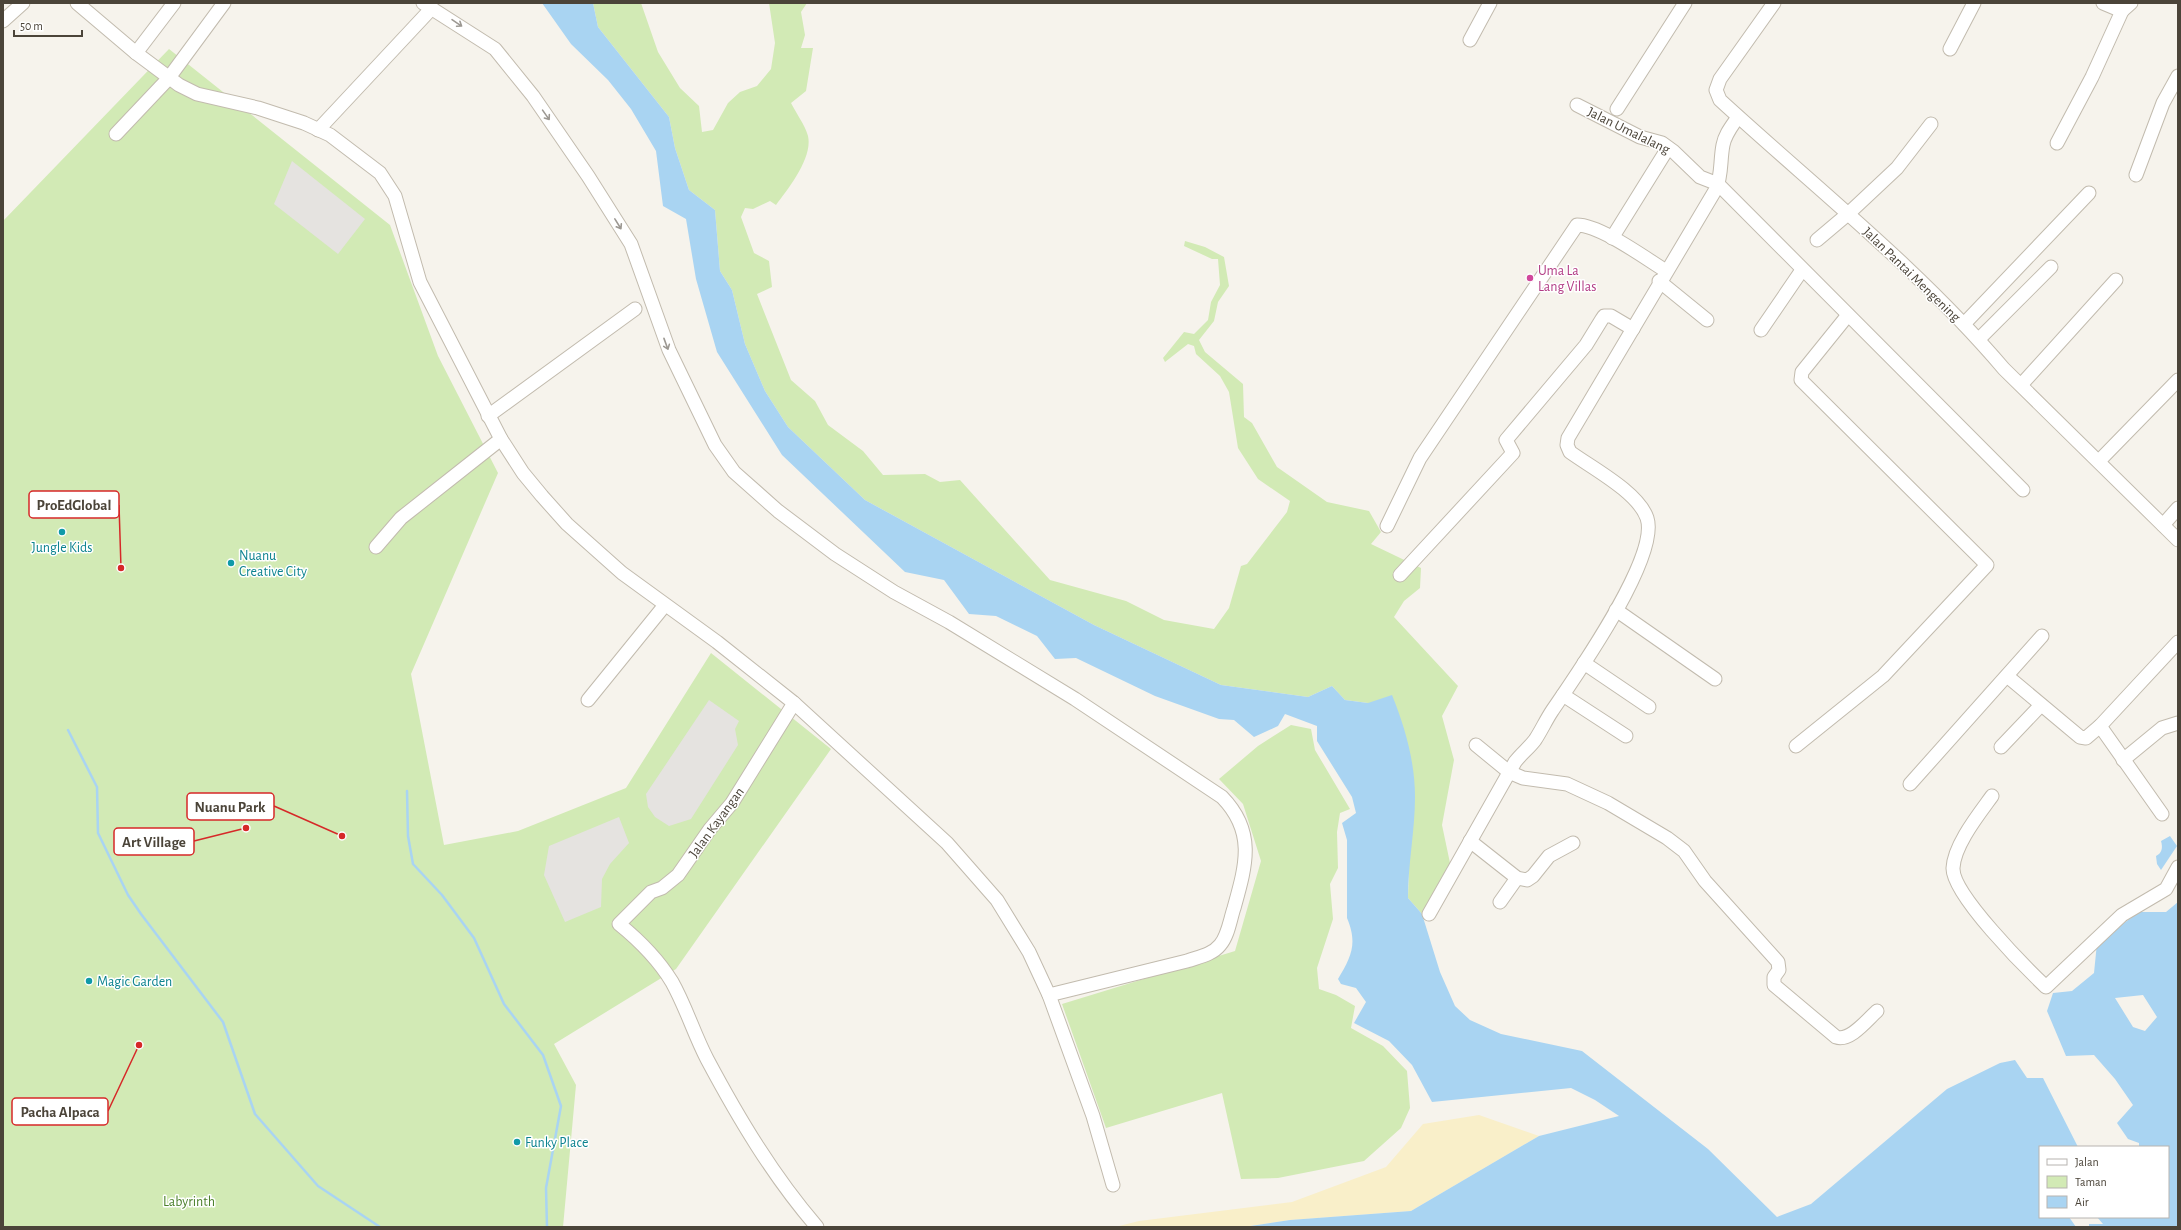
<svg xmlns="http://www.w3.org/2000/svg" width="2181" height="1230" font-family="'Alegreya Sans',sans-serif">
<rect width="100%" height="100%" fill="#f6f3ec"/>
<g fill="#d2eab5">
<path d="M593 3H641L658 52 680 88 699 106 702 132 713 130 728 103 740 92 757 86 771 69 775 43 769 3H807L801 12 805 35 801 48H813L806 91 791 103C796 113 805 125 808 136 813 158 788 189 776 205L770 201 753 209 745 208 741 217 754 253 769 261 772 287 757 294 791 380 815 401 828 425 863 451 883 475 925 474 940 482 960 480 1050 580 1126 601 1164 620 1214 629 1229 608 1241 566 1247 564 1287 512 1290 501 1258 479 1238 448 1229 392 1220 376 1196 354 1194 346 1188 344 1165 362 1163 358 1184 332 1194 334 1208 320 1211 302 1220 285 1218 259H1212L1184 246 1185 241 1205 247 1224 257 1229 286 1218 302 1214 321 1199 340 1205 352 1243 384 1244 417 1252 423 1277 467 1327 502 1369 511 1381 532 1371 544 1421 568 1420 588 1404 601 1394 617 1458 686 1442 716 1454 760 1442 825 1454 882 1432 918 1422 914 1408 898 1409 865 1368 703 1345 700 1332 686 1308 697 1221 685 1094 625 865 500 788 427 765 391 745 344 732 290 720 271 715 210 689 190 675 148 669 117 598 27Z"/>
<path d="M169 49 390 225 438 356 498 473 411 674 444 845 518 831 626 788 711 653 831 749 676 969 554 1044 576 1085 563 1227H3V221Z"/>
<path d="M1291 725 1311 729 1315 750 1350 809 1340 813 1337 832 1338 868 1330 884 1333 919 1317 968 1319 989 1336 995 1355 1006 1351 1028 1383 1046 1407 1071 1410 1108 1401 1128 1364 1161 1278 1178 1241 1179 1222 1093 1106 1128 1062 1004 1235 951 1261 861 1243 804 1219 779 1258 746Z"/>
</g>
<path fill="#f9efc9" d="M1479 1115 1539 1136 1411 1211 1290 1220 1244 1227H1115L1139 1221 1292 1202 1386 1167 1423 1124Z"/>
<g fill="#e5e3e0">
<path d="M292 161 365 219 338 254 274 204Z"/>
<path d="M709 700 739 721 735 729 738 745 691 819 669 826 655 817 648 807 646 794Z"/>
<path d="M619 817 629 843 610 864 602 879 601 907 565 922 544 875 549 846Z"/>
</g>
<g fill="#a9d4f2" fill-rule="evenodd">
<path d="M542 3H593L598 27 669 117 675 148 689 190 715 210 720 271 732 290 745 344 765 391 788 427 865 500 1094 625 1221 685 1308 697 1332 686 1345 700 1368 703 1392 695C1405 727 1415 762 1415 797 1415 830 1408 864 1408 898L1422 914 1440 972 1455 1006 1470 1020 1501 1034 1582 1051 1708 1149 1777 1217 1811 1204 1947 1089 2000 1063 2015 1060 2027 1078H2043L2078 1147H2040V1217H2069L2076 1227H1244L1290 1220 1411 1211 1539 1136 1619 1116 1595 1100 1571 1088 1432 1102 1412 1065 1389 1041 1354 1023 1366 1002 1356 988 1341 984 1338 979C1351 957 1358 944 1347 918V840L1342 823 1356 813 1352 797 1317 741V726L1285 714 1278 726 1254 737 1234 720 1219 719 1155 696 1076 658 1055 659 1037 636 996 616 969 614 944 580 905 572 782 455 717 352 696 279 686 219 663 206 656 151 631 109 608 80 571 44Z"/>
<path d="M2170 836 2177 846 2161 870 2157 864 2156 856C2162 853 2163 848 2161 841Z"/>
<path d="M2178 902V1227H2089V1224H2103L2097 1217H2168V1147H2139V1143L2128 1139 2117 1123 2133 1105 2115 1079 2094 1055 2066 1056 2047 1011 2053 993 2072 991 2094 973 2097 943 2139 912H2166ZM2143 995 2157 1017 2145 1031 2133 1027 2115 998Z"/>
</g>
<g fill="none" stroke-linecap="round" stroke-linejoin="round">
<g stroke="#a9d4f2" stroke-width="2.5">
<path d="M68 730 97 787 98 833 128 895 141 914 223 1022 255 1114 318 1186 380 1227"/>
<path d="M407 791 408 836 413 864 442 895 474 938 504 1004 543 1055 561 1106 546 1188 547 1227"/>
</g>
<g stroke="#c2bbae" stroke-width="15">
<g id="minor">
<path d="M77 3 136 53 179 85 197 94 258 108 304 123 330 135 380 173 395 196 420 282 501 439 523 473 542 496 567 524 622 573 717 642 794 703 947 843 997 900 1029 952 1049 995 1093 1116 1113 1185"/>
<path d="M423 3 495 49 533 96 588 176 631 244 669 350 715 445 734 472 778 511 835 554 894 592 949 622 1075 699 1222 797C1256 832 1246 865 1234 908 1230 920 1228 936 1220 945 1212 955 1198 957 1187 961L1049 995"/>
<path d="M1774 3 1720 79 1716 90 1720 100C1816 188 1919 269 2004 369L2178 540"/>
<path d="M2103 3 2122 11 2131 3"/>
<path d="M3 21 23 3"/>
<path d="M1470 40 1490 3"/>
<path d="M1950 49 1974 3"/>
<path d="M136 53 174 3"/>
<path d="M1577 105 1640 137 1662 143 1673 151 1700 177 1718 184 2023 490"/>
<path d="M1617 109 1685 3"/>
<path d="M318 130 432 8"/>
<path d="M116 134 168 79 224 3"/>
<path d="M2057 143 2092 77 2122 11"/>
<path d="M2136 175 2163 103 2178 76"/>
<path d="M1612 238 1668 148"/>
<path d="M1817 240 1849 213 1897 168 1931 124"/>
<path d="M1659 281 1707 320"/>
<path d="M1964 324 2089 193"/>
<path d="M1761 330 1802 270"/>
<path d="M1979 339 2051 267"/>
<path d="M2021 385 2116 280"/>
<path d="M488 416 635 309"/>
<path d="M2099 461 2178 380"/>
<path d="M2163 525 2178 508"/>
<path d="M1387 526 1420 458 1577 225C1600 225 1645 258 1666 271"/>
<path d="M376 547 401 518 501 439"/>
<path d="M1400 575 1513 453 1506 440 1586 345 1602 319 1604 316H1611L1633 329"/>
<path d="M1616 610 1715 679"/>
<path d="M1584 663 1649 707"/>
<path d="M2007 676 2080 737 2086 738 2100 726 2178 642"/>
<path d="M1563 695 1626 736"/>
<path d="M588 700 665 605"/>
<path d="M794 703 732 803 710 829 678 875 662 888 651 892 619 924C640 941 658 959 672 982 686 1007 694 1034 707 1059 739 1119 773 1176 817 1227"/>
<path d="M2100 726 2162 814"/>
<path d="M1476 745 1509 772 1523 778 1567 784 1608 803 1667 838 1684 851 1705 881 1778 962 1779 970 1774 977V985L1836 1037C1850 1042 1867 1020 1877 1011"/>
<path d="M1796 746 1883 676 1987 565 1801 380 1802 372 1848 315"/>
<path d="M2001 747 2041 705"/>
<path d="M2123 760 2162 728 2178 723"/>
<path d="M1910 784 2042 636"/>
<path d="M1992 796C1979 814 1954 845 1953 868 1952 894 2026 968 2046 987L2122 915 2166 889 2178 867"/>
<path d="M1470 841 1517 878 1527 880 1533 876 1549 856 1573 843"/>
<path d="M1500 902 1517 878"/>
<path d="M1429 914 1515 762C1521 754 1529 748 1535 740 1541 731 1546 720 1552 711 1575 677 1660 557 1647 518 1638 492 1592 468 1570 452L1567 445 1568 438 1716 189C1722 176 1720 160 1723 145 1725 134 1732 126 1738 117"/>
</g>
</g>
<use href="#minor" stroke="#fff" stroke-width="13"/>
</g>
<defs><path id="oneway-shaft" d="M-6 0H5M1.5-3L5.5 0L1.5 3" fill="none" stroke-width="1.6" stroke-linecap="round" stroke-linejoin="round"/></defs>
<g stroke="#9c9892">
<use href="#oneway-shaft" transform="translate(457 23) rotate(34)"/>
<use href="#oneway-shaft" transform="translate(546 115) rotate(55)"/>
<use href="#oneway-shaft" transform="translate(618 224) rotate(58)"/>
<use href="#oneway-shaft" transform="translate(666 344) rotate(70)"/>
</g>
<circle fill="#d1479c" stroke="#fff" stroke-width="1.5" cx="1530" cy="278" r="4"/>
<g fill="#0f9aa8" stroke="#fff" stroke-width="1.5">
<circle cx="62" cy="532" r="4"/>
<circle cx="231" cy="563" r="4"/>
<circle cx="89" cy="981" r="4"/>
<circle cx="517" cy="1142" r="4"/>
</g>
<g text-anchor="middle" stroke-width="3" stroke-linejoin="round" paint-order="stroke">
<g font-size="14" fill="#4b4439" stroke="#fff">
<text transform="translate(1629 130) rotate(26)" y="5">Jalan Umalalang</text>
<text transform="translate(1912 274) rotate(44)" y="5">Jalan Pantai Mengening</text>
<text transform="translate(716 822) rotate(-54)" y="5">Jalan Kayangan</text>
</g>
<g font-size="14" fill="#b23c85" stroke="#fff" text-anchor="start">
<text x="1538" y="275">Uma La<tspan x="1538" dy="16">Lang Villas</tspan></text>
</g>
<g font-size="14" fill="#0d838f" stroke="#fff" text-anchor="start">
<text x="62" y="552" text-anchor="middle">Jungle Kids</text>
<text x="239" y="560">Nuanu<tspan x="239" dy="16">Creative City</tspan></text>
<text x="97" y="986">Magic Garden</text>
<text x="525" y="1147">Funky Place</text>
</g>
<g font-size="14" fill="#4a7f2a" stroke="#fff">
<text x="189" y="1206">Labyrinth</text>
</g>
</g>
<path fill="none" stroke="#d62828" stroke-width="1.5" d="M121 568L119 505M342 836L274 806M246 828L194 841M139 1045L108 1111"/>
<g fill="#d62828" stroke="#fff" stroke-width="1.5">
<circle cx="121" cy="568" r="4"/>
<circle cx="342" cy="836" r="4"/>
<circle cx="246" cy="828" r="4"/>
<circle cx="139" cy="1045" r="4"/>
</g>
<g fill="#fff" stroke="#d62828" stroke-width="1.5">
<rect x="29" y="491" width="90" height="27" rx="4"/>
<rect x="187" y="793" width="87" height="27" rx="4"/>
<rect x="114" y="828" width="80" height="27" rx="4"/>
<rect x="12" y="1098" width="96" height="27" rx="4"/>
</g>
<g font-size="15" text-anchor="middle" font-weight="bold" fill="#4b4439">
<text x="74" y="510">ProEdGlobal</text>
<text x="230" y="812">Nuanu Park</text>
<text x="154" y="847">Art Village</text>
<text x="60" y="1117">Pacha Alpaca</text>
</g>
<rect width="2181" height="1230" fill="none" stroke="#4b4439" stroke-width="8"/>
<rect x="2039" y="1146" width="130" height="72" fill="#ffffff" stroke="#b7b4b0"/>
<rect x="2047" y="1159" width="20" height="6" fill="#ffffff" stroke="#b7b4b0"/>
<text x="2075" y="1166" font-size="12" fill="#4b4439">Jalan</text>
<rect x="2047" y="1176" width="20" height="12" fill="#d2eab5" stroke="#b7b4b0"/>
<text x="2075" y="1186" font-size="12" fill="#4b4439">Taman</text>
<rect x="2047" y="1196" width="20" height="12" fill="#a9d4f2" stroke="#b7b4b0"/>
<text x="2075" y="1206" font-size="12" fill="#4b4439">Air</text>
<path d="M14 30v6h68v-6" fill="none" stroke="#4b4439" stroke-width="2"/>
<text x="20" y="30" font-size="12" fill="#4b4439" stroke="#ffffff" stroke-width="3" paint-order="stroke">50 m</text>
</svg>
